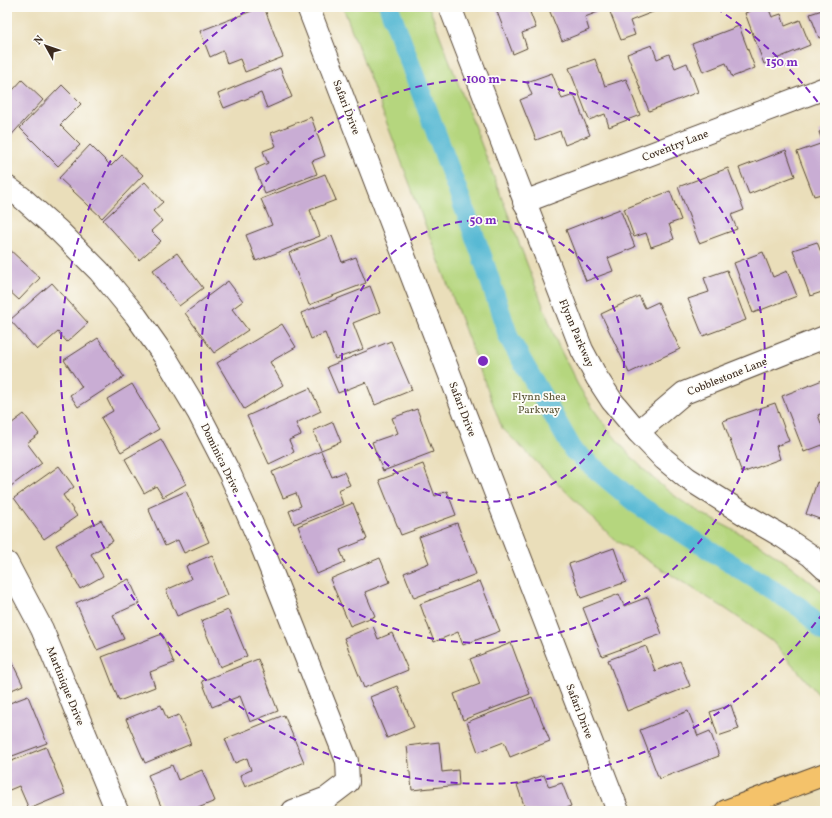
<svg xmlns="http://www.w3.org/2000/svg" width="832" height="818" font-family="Vollkorn,serif">
<rect width="100%" height="100%" fill="#fdfcf7"/>
<filter id="ink" filterUnits="userSpaceOnUse"><feTurbulence type="fractalNoise" baseFrequency=".025" numOctaves="2"/><feDisplacementMap in="SourceGraphic" scale="8" xChannelSelector="R" yChannelSelector="G"/><feConvolveMatrix kernelMatrix="1 2 1 2 8 2 1 2 1" color-interpolation-filters="sRGB"/></filter>
<filter id="wash" filterUnits="userSpaceOnUse"><feTurbulence type="fractalNoise" baseFrequency=".012" numOctaves="4" result="noise"/><feDisplacementMap in="SourceGraphic" scale="16" xChannelSelector="R" yChannelSelector="G"/><feGaussianBlur stdDeviation="0.9" result="paint"/><feColorMatrix in="noise" values="0 0 0 0 0 0 0 0 0 0 0 0 0 0 0 0 0 1.4 0 .05"/><feComposite in="paint" operator="in"/></filter>
<g filter="url(#wash)">
<rect width="100%" height="100%" fill="#eadeba"/>
<path fill="#b5d67e" stroke="#78804e" d="M343 7H429L558 345C565 358 571 372 578 385 605 430 644 477 688 505 708 518 731 528 752 540 778 555 803 575 825 594V702L772 641 726 609 615 540 502 428Z"/>
<g fill="none" stroke-linecap="round" stroke-linejoin="round">
<path stroke="#55b8d3" stroke-width="20" d="M389 7 482 256 509 338 573 450 637 504 801 608 825 632"/>
</g>
<g id="blocks">
<g fill="#c9add4">
<path d="M262 7H264L283 57 245 72 240 59 227 64 223 51 210 57 200 31Z"/>
<path d="M501 7H528L536 28 522 33 527 48 513 54 496 9Z"/>
<path d="M548 7H597L598 12 585 17 589 30 562 41Z"/>
<path d="M608 7H657L658 10 630 21 635 35 621 40Z"/>
<path d="M761 7H768L772 17 781 14 785 26 800 20 810 45 764 64 745 13Z"/>
<path d="M825 9V36L819 38 810 14Z"/>
<path d="M739 26 755 68 732 77 726 63 703 72 692 44Z"/>
<path d="M652 45 657 59 669 54 675 68 687 63 698 92 649 111 627 54Z"/>
<path d="M595 59 605 86 626 79 640 115 609 127 605 114 589 120 569 68Z"/>
<path d="M280 68 292 97 267 108 261 93 224 108 218 94Z"/>
<path d="M552 73 562 99 574 95 590 135 565 145 560 131 536 140 520 100 532 95 527 82Z"/>
<path d="M22 80 43 100 7 140V85L13 90Z"/>
<path d="M62 85 81 104 60 125 80 145 58 166 20 128Z"/>
<path d="M311 117 325 156 312 161 317 174 265 194 255 169 268 163 263 151 276 146 271 133Z"/>
<path d="M825 130V193L814 196 797 152 823 143 819 132Z"/>
<path d="M90 145 111 166 122 155 143 175 102 218 59 178Z"/>
<path d="M786 150 795 176 749 194 739 168Z"/>
<path d="M728 168 744 210 731 215 737 229 699 243 678 187Z"/>
<path d="M325 174 336 200 310 210 320 236 256 261 246 235 272 225 261 199Z"/>
<path d="M145 182 163 202 153 211 162 221 151 231 161 241 139 260 103 220Z"/>
<path d="M670 191 681 220 669 224 674 239 651 247 646 233 634 237 624 209Z"/>
<path d="M620 209 635 247 608 258 613 271 586 281 566 230Z"/>
<path d="M332 236 342 262 356 257 366 283 309 305 289 253Z"/>
<path d="M817 242 823 257 825 256V291L810 296 793 250Z"/>
<path d="M7 247 40 278 19 300 7 289Z"/>
<path d="M763 252 773 277 787 271 797 296 753 313 734 263Z"/>
<path d="M177 253 203 288 179 306 153 270Z"/>
<path d="M727 270 746 320 703 336 688 299 709 292 704 278Z"/>
<path d="M228 281 243 301 232 309 248 330 214 353 185 313Z"/>
<path d="M52 283 88 323 67 342 58 332 37 350 10 320Z"/>
<path d="M370 286 380 312 353 323 363 349 335 359 325 333 311 339 301 313Z"/>
<path d="M639 296 645 308 658 302 680 349 629 373 601 314Z"/>
<path d="M282 324 296 347 270 362 283 385 244 409 217 363Z"/>
<path d="M98 338 124 377 78 407 70 395 82 387 64 360Z"/>
<path d="M391 341 412 390 375 405 366 382 338 393 327 367Z"/>
<path d="M825 379V412L818 415 825 434V444L804 452 782 396Z"/>
<path d="M132 384 159 429 121 452 101 418 113 411 107 399Z"/>
<path d="M310 388 321 411 296 423 301 435 289 440 294 452 269 464 247 416Z"/>
<path d="M775 403 789 441 776 446 780 459 742 473 723 421Z"/>
<path d="M417 409 433 452 383 471 372 442 398 433 392 418Z"/>
<path d="M24 414 39 434 27 443 42 463 7 489V427Z"/>
<path d="M333 422 341 442 321 450 313 431Z"/>
<path d="M161 439 186 484 163 497 156 486 144 493 125 459Z"/>
<path d="M321 451 332 477 344 472 350 485 338 490 343 504 294 524 289 511 301 506 296 493 283 498 272 472Z"/>
<path d="M423 464 435 496 447 491 456 515 401 535 379 480Z"/>
<path d="M59 466 74 487 63 495 77 516 44 539 14 498Z"/>
<path d="M817 482 825 485V521L806 514Z"/>
<path d="M186 491 209 542 184 553 178 540 165 546 148 508Z"/>
<path d="M353 503 367 539 340 550 345 562 317 574 298 526Z"/>
<path d="M101 520 113 541 91 554 103 576 80 589 56 545Z"/>
<path d="M457 523 476 574 414 598 404 573 429 563 419 537Z"/>
<path d="M614 548 626 582 581 598 569 564Z"/>
<path d="M212 555 228 595 177 616 166 590 191 579 186 566Z"/>
<path d="M380 558 390 582 365 592 375 616 350 626 330 579Z"/>
<path d="M129 579 140 603 113 615 124 639 97 650 76 603Z"/>
<path d="M480 581 500 631 463 645 458 632 434 642 420 604Z"/>
<path d="M619 594 624 606 648 597 662 634 602 656 583 608Z"/>
<path d="M228 610 247 656 220 667 201 621Z"/>
<path d="M373 626 378 639 392 633 408 670 364 688 344 638Z"/>
<path d="M162 634 174 663 150 672 155 687 119 701 102 657Z"/>
<path d="M511 643 530 694 463 720 454 694 480 684 470 659Z"/>
<path d="M646 646 655 671 680 661 690 686 627 711 608 660Z"/>
<path d="M7 652 23 685 7 692Z"/>
<path d="M258 659 278 711 250 722 240 696 212 707 202 681Z"/>
<path d="M397 686 414 727 387 738 370 697Z"/>
<path d="M28 696 47 743 7 758V731H8L7 728V704Z"/>
<path d="M532 697 550 741 510 757 504 742 478 752 467 722Z"/>
<path d="M161 705 167 719 179 715 191 744 145 763 126 719Z"/>
<path d="M731 705 739 729 718 736 710 712Z"/>
<path d="M688 711 698 736 710 731 719 756 659 779 640 730Z"/>
<path d="M284 715 304 762 245 787 240 775 251 770 247 758 235 763 225 739Z"/>
<path d="M439 742 442 772 458 770 459 785 412 790 407 746Z"/>
<path d="M46 747 65 794 29 809 19 786 7 791V763Z"/>
<path d="M172 765 178 780 202 770 215 801 191 811H163L148 775Z"/>
<path d="M544 775 549 787 562 783 571 806 557 811H526L517 785Z"/>
</g>
</g>
</g>
<g filter="url(#ink)">
<use href="#blocks" fill-opacity="0" stroke="#554535" stroke-width="1"/>
<g fill="none" stroke-linecap="round" stroke-linejoin="round">
<g stroke="#554535" stroke-width="24">
<g id="minor">
<path d="M308 7 618 811"/>
<path d="M450 7 582 350 597 378 612 401 638 432 664 459 687 478 752 519 783 537 810 555 825 569"/>
<path d="M7 187 21 197 59 231 99 271 136 316 167 360 198 412 230 474 262 547 347 761 348 782 327 798 293 811"/>
<path d="M524 202 825 88"/>
<path d="M638 432 684 393 825 337"/>
<path d="M7 563 42 629 117 811"/>
</g>
</g>
<g stroke="#554535" stroke-width="24">
<path id="major" d="M726 811 825 774"/>
</g>
<use href="#minor" stroke="#fff" stroke-width="22"/>
<use href="#major" stroke="#f4c26a" stroke-width="22"/>
</g>
</g>
<g fill="none" stroke="#7b2cbf" stroke-width="2" stroke-dasharray="7 5">
<circle cx="483" cy="361" r="141"/>
<circle cx="483" cy="361" r="282"/>
<path d="M823 613A423 423 0 1 1 250 8M716 8A423 423 0 0 1 823 109"/>
</g>
<g text-anchor="middle" stroke-width="3.5" stroke-linejoin="round" paint-order="stroke">
<g font-size="11" fill="#3b2a1e" stroke="#fdfcf7">
<text transform="translate(347 107) rotate(69)" y="4">Safari Drive</text>
<text transform="translate(675 145) rotate(-21)" y="4">Coventry Lane</text>
<text transform="translate(577 333) rotate(67)" y="4">Flynn Parkway</text>
<text transform="translate(727 376) rotate(-22)" y="4">Cobblestone Lane</text>
<text transform="translate(463 409) rotate(69)" y="4">Safari Drive</text>
<text transform="translate(221 458) rotate(64)" y="4">Dominica Drive</text>
<text transform="translate(66 686) rotate(68)" y="4">Martinique Drive</text>
<text transform="translate(580 711) rotate(69)" y="4">Safari Drive</text>
</g>
<g font-size="11" fill="#5a5536" stroke="#fdfcf7">
<text x="539" y="400">Flynn Shea<tspan x="539" dy="13">Parkway</tspan></text>
</g>
</g>
<circle cx="483" cy="361" r="6" fill="#7b2cbf" stroke="#fdfcf7" stroke-width="2"/>
<g font-size="12" text-anchor="middle" font-weight="bold" fill="#7b2cbf" stroke="#fdfcf7" stroke-width="3.5" stroke-linejoin="round" paint-order="stroke">
<text x="782" y="66">150 m</text>
<text x="483" y="83">100 m</text>
<text x="483" y="224">50 m</text>
</g>
<rect width="832" height="818" fill="none" stroke="#fdfcf7" stroke-width="24"/>
<g transform="translate(46 46) rotate(310)" stroke="#fdfcf7" stroke-width="3" paint-order="stroke">
<path d="M0-3L7 15L0 10L-7 15Z" fill="#3b2a1e"/>
<text y="-6" font-size="11" font-weight="bold" text-anchor="middle" fill="#3b2a1e">N</text>
</g>
</svg>
